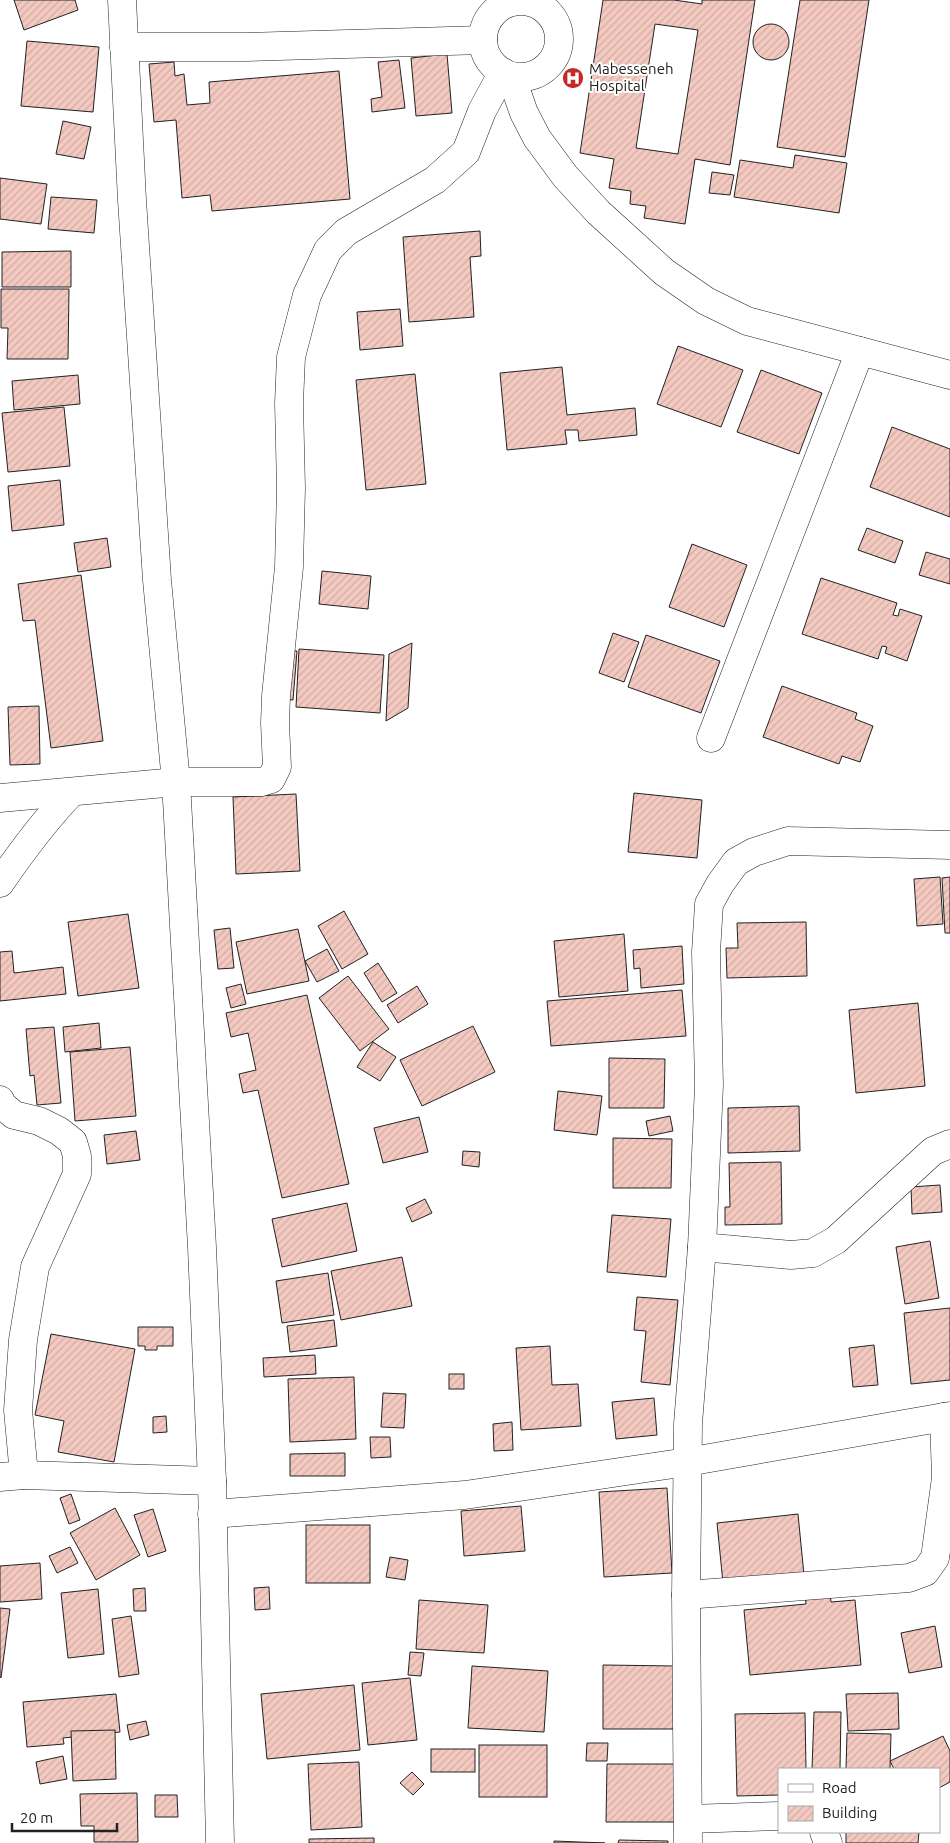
<svg xmlns="http://www.w3.org/2000/svg" width="950" height="1843" font-family="Ubuntu,sans-serif">
<defs>
<pattern id="building-hatch" width="6" height="6" patternUnits="userSpaceOnUse" patternTransform="scale(1.25)"><rect width="6" height="6" fill="#f3c9c0"/><path d="M-1 1l2-2M0 6l6-6M5 7l2-2" fill="none" stroke="#d0aca5"/></pattern>
</defs>
<rect width="100%" height="100%" fill="#fff"/>
<g fill="url(#building-hatch)" stroke="#222" fill-rule="evenodd">
<path d="M14 0H75L78 10 24 30Z"/>
<path d="M603 0H674L702 4V0H755L730 165 695 159 685 224 644 218 646 206 630 204 631 191 609 188 614 159 580 153ZM655 24 698 30 678 154 636 148Z"/>
<path d="M800 0H869L845 157 777 147Z"/>
<circle cx="771" cy="42" r="18"/>
<path d="M27 41 99 47 93 112 21 106Z"/>
<path d="M447 54 452 113 416 116 411 58Z"/>
<path d="M399 60 405 108 372 112 371 99 382 97 378 62Z"/>
<path d="M174 62 175 76 184 74 187 105 210 103 209 82 339 71 350 199 212 211 210 195 182 198 176 120 154 122 149 64Z"/>
<path d="M63 121 91 127 84 159 56 154Z"/>
<path d="M795 155 847 163 839 213 734 197 740 160 793 168Z"/>
<path d="M712 172 734 175 730 195 709 193Z"/>
<path d="M0 178 47 184 41 224 0 219Z"/>
<path d="M51 197 97 200 94 233 48 229Z"/>
<path d="M480 231 481 256 470 257 474 317 409 322 403 237Z"/>
<path d="M71 251V287H2V252Z"/>
<path d="M1 289H69L68 359H7L8 328H1Z"/>
<path d="M400 309 403 346 360 350 357 312Z"/>
<path d="M678 346 743 370 721 427 657 404Z"/>
<path d="M562 367 567 415 635 408 637 435 579 441 578 430H565L567 444 507 450 500 373Z"/>
<path d="M761 370 822 393 799 454 737 432Z"/>
<path d="M415 374 426 484 366 490 356 380Z"/>
<path d="M78 375 80 404 14 410 12 381Z"/>
<path d="M64 407 70 466 8 472 2 413Z"/>
<path d="M892 427 950 449V517L870 487Z"/>
<path d="M60 480 64 525 12 531 8 486Z"/>
<path d="M867 528 903 541 895 563 858 550Z"/>
<path d="M107 538 111 567 78 572 74 543Z"/>
<path d="M692 544 747 565 724 627 669 607Z"/>
<path d="M926 552 950 559V584L919 575Z"/>
<path d="M322 571 371 576 368 609 319 604Z"/>
<path d="M81 575 103 741 51 748 35 620 23 621 18 584Z"/>
<path d="M821 578 897 603 893 615 898 616 900 609 922 616 907 661 885 653 887 647 882 646 878 659 802 634Z"/>
<path d="M613 633 639 642 624 682 599 673Z"/>
<path d="M646 635 720 661 701 713 628 687Z"/>
<path d="M412 643 408 708 386 721 389 654Z"/>
<path d="M299 649 384 655 380 713 296 707Z"/>
<path d="M285 650 297 651 293 700 281 699Z"/>
<path d="M782 686 857 713 855 719 873 726 860 762 842 756 839 764 763 737Z"/>
<path d="M39 706 40 764 10 765 8 707Z"/>
<path d="M634 793 702 800 697 858 628 852Z"/>
<path d="M296 794 300 871 236 874 233 797Z"/>
<path d="M940 877 943 924 917 926 914 879Z"/>
<path d="M950 877V933H945L942 878Z"/>
<path d="M344 911 368 954 342 969 318 926Z"/>
<path d="M128 914 139 988 78 996 68 922Z"/>
<path d="M806 922 807 976 727 978 726 948H738L737 923Z"/>
<path d="M230 928 234 968 218 969 214 930Z"/>
<path d="M298 929 309 981 247 994 236 942Z"/>
<path d="M624 934 628 991 559 997 554 941Z"/>
<path d="M682 946 684 984 641 988 640 968 634 969 633 950Z"/>
<path d="M327 949 339 971 317 982 305 961Z"/>
<path d="M12 951 14 973 63 967 66 994 0 1001V952Z"/>
<path d="M378 963 397 993 382 1002 364 973Z"/>
<path d="M348 976 389 1029 360 1051 319 998Z"/>
<path d="M241 984 246 1004 231 1008 226 988Z"/>
<path d="M417 986 428 1004 398 1023 387 1005Z"/>
<path d="M682 990 686 1036 551 1046 547 1001Z"/>
<path d="M307 995 349 1184 282 1198 258 1090 243 1093 239 1074 256 1070 248 1033 231 1037 226 1013Z"/>
<path d="M918 1003 925 1086 856 1093 849 1010Z"/>
<path d="M99 1023 101 1048 65 1052 63 1027Z"/>
<path d="M473 1026 495 1072 422 1106 400 1060Z"/>
<path d="M54 1027 61 1103 37 1105 34 1075 30 1076 26 1029Z"/>
<path d="M373 1042 396 1057 380 1081 357 1067Z"/>
<path d="M130 1047 136 1116 75 1121 70 1052Z"/>
<path d="M609 1058 665 1059 664 1108H609Z"/>
<path d="M558 1091 602 1096 597 1135 554 1130Z"/>
<path d="M799 1106 800 1151 728 1153V1108Z"/>
<path d="M670 1116 673 1131 649 1136 646 1121Z"/>
<path d="M419 1117 428 1152 383 1163 374 1128Z"/>
<path d="M136 1131 140 1160 107 1164 104 1135Z"/>
<path d="M613 1138 672 1139 671 1188H613Z"/>
<path d="M463 1151 480 1152 479 1167 462 1165Z"/>
<path d="M781 1162 782 1224 725 1225V1207H730L729 1163Z"/>
<path d="M940 1185 942 1212 912 1214 911 1187Z"/>
<path d="M425 1199 432 1213 412 1222 406 1208Z"/>
<path d="M347 1203 357 1251 282 1267 272 1219Z"/>
<path d="M612 1215 671 1219 666 1277 607 1272Z"/>
<path d="M930 1241 939 1298 905 1304 896 1247Z"/>
<path d="M402 1257 412 1306 341 1320 331 1271Z"/>
<path d="M328 1273 334 1315 282 1323 276 1281Z"/>
<path d="M637 1297 678 1300 670 1385 641 1382 646 1331 634 1330Z"/>
<path d="M950 1308V1380L911 1384 904 1313Z"/>
<path d="M334 1320 337 1346 290 1352 287 1326Z"/>
<path d="M138 1327H173V1346H157V1350H145V1346H138Z"/>
<path d="M51 1334 135 1349 114 1462 58 1452 64 1421 35 1415Z"/>
<path d="M874 1345 878 1385 853 1387 849 1348Z"/>
<path d="M550 1346 552 1385 578 1384 581 1426 521 1430 516 1348Z"/>
<path d="M315 1355 316 1374 264 1377 263 1358Z"/>
<rect x="449" y="1374" width="15" height="15"/>
<path d="M354 1377 356 1439 290 1442 288 1379Z"/>
<path d="M383 1393 406 1394 404 1428 381 1427Z"/>
<path d="M654 1398 657 1435 616 1439 612 1402Z"/>
<path d="M166 1416 167 1432 153 1433V1417Z"/>
<path d="M512 1422 513 1450 494 1451 493 1424Z"/>
<path d="M370 1437H390L391 1457 371 1458Z"/>
<path d="M345 1453V1476H290V1454Z"/>
<path d="M667 1488 672 1573 604 1577 599 1492Z"/>
<path d="M71 1494 80 1520 69 1524 60 1498Z"/>
<path d="M521 1506 525 1551 464 1556 461 1511Z"/>
<path d="M115 1508 140 1555 96 1580 70 1533Z"/>
<path d="M153 1509 166 1551 148 1557 134 1515Z"/>
<path d="M798 1514 804 1575 723 1583 717 1523Z"/>
<rect x="306" y="1525" width="64" height="58"/>
<path d="M70 1547 78 1563 57 1573 49 1556Z"/>
<path d="M390 1557 408 1560 405 1580 386 1577Z"/>
<path d="M40 1563 42 1599 0 1602V1566Z"/>
<path d="M269 1587 270 1609 255 1610 254 1588Z"/>
<path d="M145 1588 146 1611H134L133 1589Z"/>
<path d="M98 1589 104 1654 68 1658 61 1593Z"/>
<path d="M830 1591 831 1602 855 1600 861 1665 750 1675 744 1610 806 1604 805 1593Z"/>
<path d="M419 1600 488 1605 484 1653 416 1649Z"/>
<path d="M0 1608 10 1609 1 1678 0 1677Z"/>
<path d="M131 1616 139 1674 119 1677 112 1619Z"/>
<path d="M935 1626 942 1667 909 1673 901 1633Z"/>
<path d="M410 1652 424 1653 421 1676 408 1675Z"/>
<path d="M603 1665 676 1666V1729H603Z"/>
<path d="M472 1666 548 1671 544 1732 468 1728Z"/>
<path d="M410 1678 417 1740 368 1745 362 1683Z"/>
<path d="M354 1685 360 1750 267 1759 261 1694Z"/>
<path d="M898 1693 899 1729 848 1731 846 1694Z"/>
<path d="M116 1694 120 1732 63 1738 64 1744 27 1747 23 1702Z"/>
<path d="M814 1712H841L840 1769H812Z"/>
<path d="M805 1713 806 1769H779V1795L737 1796 735 1714Z"/>
<path d="M146 1721 149 1735 130 1740 127 1725Z"/>
<path d="M115 1730 116 1779 73 1781 71 1731Z"/>
<path d="M847 1733 891 1734 890 1769H846Z"/>
<path d="M943 1736 950 1751V1782L939 1788V1769H894L890 1761Z"/>
<path d="M587 1743H608L607 1761H586Z"/>
<rect x="479" y="1745" width="68" height="52"/>
<rect x="431" y="1749" width="44" height="23"/>
<path d="M63 1756 67 1779 40 1784 36 1762Z"/>
<path d="M359 1762 362 1827 311 1830 308 1764Z"/>
<path d="M607 1764H676L675 1822H606Z"/>
<path d="M412 1772 424 1784 413 1795 400 1783Z"/>
<path d="M137 1793 138 1842H94V1826H81L80 1794Z"/>
<path d="M155 1795H177L178 1817H155Z"/>
<path d="M846 1832H919L918 1843H846Z"/>
<path d="M374 1838V1843H309V1839Z"/>
<path d="M619 1840 668 1841V1843H618Z"/>
<path d="M554 1841 605 1843H554Z"/>
</g>
<g fill="none" stroke-linecap="round" stroke-linejoin="round">
<g stroke="#222" stroke-width="29">
<g id="minor">
<path d="M122 0 132 200 157 580 176 782 202 1247 212 1481 220 1843"/>
<circle cx="521" cy="39" r="38"/>
<path d="M124 47H245L483 40"/>
<path d="M516 77 517 93 524 113 537 138 565 176 598 212 664 272 706 301 747 321 950 375"/>
<path d="M711 738 860 351"/>
<path d="M0 798 176 782H261L271 779 277 767 275 723 276 696 289 567 291 488 289 403 291 357 307 295 328 250 346 232 435 180 466 152 482 111 503 72"/>
<path d="M0 883C22 851 44 821 72 792"/>
<path d="M0 1100 2 1105 14 1115 39 1121 59 1131 73 1142 77 1156V1174L35 1267 23 1340 18 1410 24 1475"/>
<path d="M702 1247 791 1255 813 1253 836 1240 933 1151 950 1144"/>
<path d="M0 1477 24 1475 212 1481"/>
<path d="M212 1514 465 1495 687 1462 950 1416"/>
<path d="M686 1595 909 1578 925 1572 935 1558 946 1478 944 1417"/>
<path d="M689 1819 779 1816"/>
<path d="M824 1832 828 1843"/>
<path d="M688 1843 686 1595 688 1424 702 1247 709 1085 706 952 709 904 720 884 736 862 754 852 788 841 950 845"/>
</g>
</g>
<use href="#minor" stroke="#fff" stroke-width="28"/>
</g>
<defs>
<g id="hospital-disc" transform="scale(1.125)"><circle r="9.5" fill="#c62828" stroke="#fff"/><path d="M-5-5h3v3.5h4V-5h3V5h-3V1.5h-4V5h-3Z" fill="#fff"/></g>
</defs>
<g fill-rule="evenodd">
<use href="#hospital-disc" x="573" y="78"/>
</g>
<g text-anchor="middle" stroke-width="4" stroke-linejoin="round" paint-order="stroke">
<g font-size="15" fill="#222" stroke="#fff" text-anchor="start">
<text x="589" y="74">Mabesseneh<tspan x="589" dy="17">Hospital</tspan></text>
</g>
</g>
<rect x="778" y="1768" width="162" height="65" fill="#ffffff" stroke="#a7a7a7"/>
<rect x="788" y="1784" width="25" height="8" fill="#ffffff" stroke="#a7a7a7"/>
<text x="822" y="1793" font-size="15" fill="#222222">Road</text>
<rect x="788" y="1806" width="25" height="15" fill="url(#building-hatch)" stroke="#a7a7a7"/>
<text x="822" y="1818" font-size="15" fill="#222222">Building</text>
<path d="M12 1823v8h105v-8" fill="none" stroke="#222222" stroke-width="2.5"/>
<text x="20" y="1823" font-size="15" fill="#222222" stroke="#ffffff" stroke-width="4" paint-order="stroke">20 m</text>
</svg>
